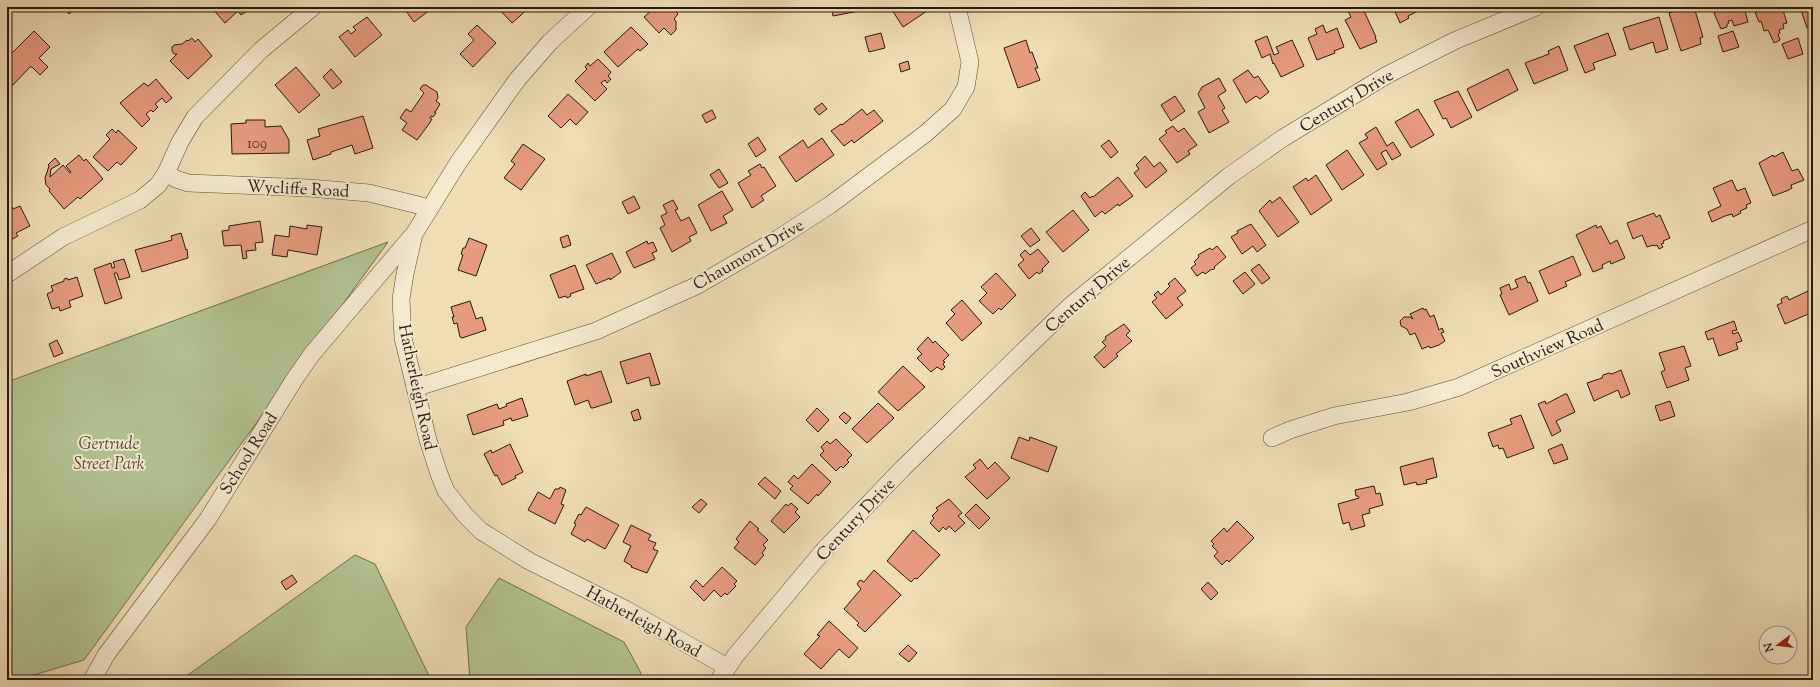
<svg xmlns="http://www.w3.org/2000/svg" width="1820" height="687" font-family="'Sorts Mill Goudy',serif">
<rect width="100%" height="100%" fill="#f0ddb4"/>
<filter id="stains"><feTurbulence type="fractalNoise" baseFrequency=".005" numOctaves="4"/><feColorMatrix values="0 0 0 0 .2 0 0 0 0 .09 0 0 0 0 .02 0 0 0 .5 -.17"/></filter>
<radialGradient id="worn" r=".72"><stop offset=".6" stop-color="#630" stop-opacity="0"/><stop offset="1" stop-color="#630" stop-opacity=".3"/></radialGradient>
<g fill="#b3c292" stroke="#6e6d50">
<path d="M388 242 84 660 17 680H7V382Z"/>
<path d="M355 555 375 564 431 680H181Z"/>
<path d="M499 578 624 642 641 673 638 680H470L466 627Z"/>
</g>
<g fill="#e79b7d" stroke="#28180f">
<path d="M63 7H77L69 14Z"/>
<path d="M202 7H253L241 15 238 11 225 23 211 7 206 11Z"/>
<path d="M403 7H434L414 22Z"/>
<path d="M497 7H530L512 23Z"/>
<path d="M651 7H672L678 14 674 19 676 21V30L671 35 664 28 659 33 644 17 652 10Z"/>
<path d="M831 7H870L869 9 833 16Z"/>
<path d="M890 7H924L927 11 903 27Z"/>
<path d="M1314 7H1326L1315 11Z"/>
<path d="M1356 7H1359L1362 12 1364 11 1376 37H1375L1377 42 1360 49 1345 20 1351 17 1348 11Z"/>
<path d="M1393 7H1423L1424 8 1408 16 1409 18 1400 23Z"/>
<path d="M1680 7H1694L1703 37 1700 38 1701 44 1681 51 1669 13 1680 9Z"/>
<path d="M1714 7H1744L1748 22 1734 26 1732 20 1728 21 1729 23 1727 24V27L1721 29 1714 13 1716 12Z"/>
<path d="M1756 7H1782L1787 23 1783 24 1784 28 1779 30 1780 33 1778 34 1780 40 1774 43 1768 30 1764 31 1761 21 1759 22 1755 12H1758Z"/>
<path d="M1800 7H1813V26L1807 28Z"/>
<path d="M367 17 382 35 355 57 339 37 348 30 351 34 356 30 353 27Z"/>
<path d="M1659 17 1668 49 1656 53 1653 42 1630 50 1623 28Z"/>
<path d="M477 25 496 43 473 67 460 54 474 40 468 34Z"/>
<path d="M1323 25 1326 33 1337 28 1344 47 1334 51 1335 53 1317 60 1308 38 1317 34 1315 29Z"/>
<path d="M631 27 648 44 640 51 638 49 618 67 604 52Z"/>
<path d="M34 31 50 47 39 58 48 67 40 75 32 67H30L13 85 7 79V56L8 57Z"/>
<path d="M1733 31 1739 47 1723 52 1718 36Z"/>
<path d="M881 33 885 48 869 52 865 37Z"/>
<path d="M1608 33 1616 55 1593 63 1595 69 1585 73 1574 46Z"/>
<path d="M1267 36 1274 55 1279 53 1276 47 1292 40 1304 66 1281 77 1274 63 1273 64 1270 54 1262 58 1255 41Z"/>
<path d="M192 38 195 42 198 39 212 56 188 79 170 61 177 54H174L172 51V47L174 45 182 44 187 40 188 41Z"/>
<path d="M1798 38 1803 54 1788 59 1782 44Z"/>
<path d="M1026 40 1030 53 1032 52 1038 68H1035L1040 80 1018 88 1004 48Z"/>
<path d="M1559 46 1568 70 1534 84 1525 63 1549 54 1548 51Z"/>
<path d="M598 59 611 72 608 76 611 79 607 83 605 80 601 83 607 89 595 101 575 81 587 69 585 67 588 63 590 66Z"/>
<path d="M908 61 910 69 901 72 899 64Z"/>
<path d="M296 67 320 95 299 113 275 85Z"/>
<path d="M331 69 342 82 333 89 323 77Z"/>
<path d="M1508 69 1518 90 1477 111 1467 89Z"/>
<path d="M1248 70 1254 78 1258 76 1269 92 1260 99 1256 96 1246 103 1233 80Z"/>
<path d="M1219 78 1226 91 1218 96 1225 108 1222 110 1229 122 1209 133 1198 112 1205 108 1198 94 1202 87Z"/>
<path d="M156 79 172 98 166 103 162 98 155 104 158 107 153 112 151 110 146 114 150 119 142 127 120 103 144 83 148 86Z"/>
<path d="M423 85H426L437 92 438 98 436 101 440 104 436 111 434 112 436 113 433 117 431 116 430 118 432 119 429 124 417 140 402 130 407 123 400 118 406 109 411 112 424 93 420 89Z"/>
<path d="M1458 91 1472 117 1451 128 1446 118 1443 119 1434 101Z"/>
<path d="M568 94 588 112 576 125 570 119 561 128 548 116Z"/>
<path d="M1175 96 1185 111 1171 121 1161 105Z"/>
<path d="M822 103 827 109 819 115 814 109Z"/>
<path d="M862 109 867 115 874 110 883 121 854 143 852 140 844 146 831 131 841 124 842 125Z"/>
<path d="M1418 109 1434 135 1411 148 1395 122Z"/>
<path d="M712 110 716 118 706 123 702 115Z"/>
<path d="M363 116 373 148 355 154 352 145 331 152V154L313 160 307 140 320 136 318 129Z"/>
<path d="M246 120H265V127L281 126 289 140V153L232 154 231 124 246 123Z"/>
<path d="M1173 126 1178 132 1184 128 1197 145 1188 151 1190 154 1177 163 1159 139 1167 133 1165 131Z"/>
<path d="M1376 127 1387 146 1393 142 1401 155 1392 160 1386 150 1381 153 1387 164 1377 170 1359 143 1368 138 1365 134Z"/>
<path d="M112 129 116 133 118 130 137 148 121 165 117 162 108 171 93 157 110 139 106 135Z"/>
<path d="M758 137 766 150 756 157 748 144Z"/>
<path d="M822 138 834 155 796 182 779 157 803 140 808 148Z"/>
<path d="M1109 140 1118 152 1111 158 1101 146Z"/>
<path d="M523 144 545 159 521 190 504 178 515 164 511 161Z"/>
<path d="M1347 150 1364 175 1342 190 1326 165Z"/>
<path d="M1783 152 1792 171 1798 169 1804 180 1791 185 1792 188 1789 190 1773 196 1759 163 1773 155 1774 157Z"/>
<path d="M79 155 84 161 86 159 103 179 80 199 78 197 64 209 49 191 50 189 46 185 45 178 49 166 48 165 55 158 60 164 51 169 50 177 63 165 70 173 71 172 66 166Z"/>
<path d="M1145 156 1154 167 1160 162 1167 171 1146 188 1134 173 1139 169 1136 165Z"/>
<path d="M760 164 762 168 764 167 776 186 761 196 764 200 752 208 738 183 751 175 748 171Z"/>
<path d="M719 169 728 183 719 188 710 175Z"/>
<path d="M1316 175 1332 200 1311 215 1293 187 1306 178 1308 181Z"/>
<path d="M1118 177 1133 196 1119 206 1118 204 1105 214 1102 211 1095 217 1081 196 1085 192 1090 198 1092 196 1093 197Z"/>
<path d="M1732 180 1737 191 1745 188 1751 203 1746 205 1747 208 1740 211 1741 213 1733 217 1732 214 1725 216 1712 222 1708 212 1721 206 1713 188Z"/>
<path d="M722 191 733 210 723 216 727 223 711 231 698 205Z"/>
<path d="M634 196 640 208 628 214 622 202Z"/>
<path d="M1280 197 1299 222 1278 237 1259 211 1270 200 1272 203Z"/>
<path d="M673 200 678 209 675 210 681 221 689 217 697 233 689 237 691 241 672 252 660 228 665 225 661 216 667 213 663 205Z"/>
<path d="M20 206 30 226 16 233 18 236 7 242V210L12 207 13 209Z"/>
<path d="M1073 210 1089 230 1063 252 1046 232Z"/>
<path d="M1654 213 1656 217 1660 215 1670 238 1663 241 1664 243 1661 244 1663 247 1659 249 1657 245 1655 246 1654 245 1647 247 1642 235 1633 239 1627 223Z"/>
<path d="M260 221 263 242 255 243 256 250 246 251 247 258 243 259 241 245 224 246 222 231 229 230V226Z"/>
<path d="M1251 224 1266 245 1257 252 1253 246 1242 254 1231 237 1238 233 1237 231Z"/>
<path d="M307 225 322 227 317 255 288 250 287 257 272 255 275 235 289 237 290 226 307 229Z"/>
<path d="M1596 225 1597 228 1601 226 1610 244 1617 240 1625 258 1611 264 1610 261 1602 265 1603 268 1593 272 1576 235Z"/>
<path d="M1031 228 1040 240 1030 247 1021 236Z"/>
<path d="M181 233 186 250 187 249 188 258 142 272 135 250 172 240 171 236Z"/>
<path d="M568 235 571 245 563 248 560 238Z"/>
<path d="M469 238 487 245 476 276 458 270 463 255 461 254 463 248H465Z"/>
<path d="M647 241 648 244 653 242 657 251 652 253 655 259 634 268 626 252Z"/>
<path d="M1217 246 1226 257 1214 267 1215 268 1213 270 1212 269 1205 274 1203 272 1197 276 1191 268 1196 264 1194 262 1199 257 1198 255 1210 248 1212 250Z"/>
<path d="M1038 249 1049 262 1042 269 1043 271 1039 274 1037 272 1029 279 1018 265 1024 260 1020 255 1025 250 1030 255Z"/>
<path d="M612 253 621 272 610 280V278L596 284 586 265Z"/>
<path d="M1573 256 1581 275 1565 282 1567 286 1549 294 1539 271Z"/>
<path d="M124 259 130 277 119 280 117 273H114L122 298 105 304 94 269 111 263 112 268 115 267 113 262Z"/>
<path d="M1259 264 1270 278 1262 284 1251 270Z"/>
<path d="M575 265 584 289 570 294 571 296 567 298 566 296 559 298 550 275Z"/>
<path d="M1245 272 1255 284 1243 294 1233 281Z"/>
<path d="M996 273 1016 295 1001 310 999 308 993 314 979 301 987 293 981 287Z"/>
<path d="M1525 276 1528 283 1530 282 1538 301 1509 315 1500 295 1502 294 1500 288 1509 284 1511 290 1518 287 1515 280Z"/>
<path d="M77 277 83 296 69 301 71 307 60 311 59 307 52 309 47 294 53 291 51 286 64 281V279L67 278 68 280Z"/>
<path d="M1175 278 1186 291 1177 298 1183 305 1166 319 1152 302 1157 298 1154 295 1158 291 1161 295 1170 286 1168 284Z"/>
<path d="M1808 291 1813 303V312L1785 324 1777 305 1782 303 1781 299 1787 296 1789 300Z"/>
<path d="M962 300 982 323 962 341 946 323 955 314 951 310Z"/>
<path d="M470 301 476 319 482 317 486 330 462 338 460 337 457 323 454 324 452 317H454L451 307Z"/>
<path d="M1423 308 1424 310 1426 309 1430 317 1434 315 1439 330 1442 328 1444 332 1441 333 1445 341 1439 345 1430 348 1429 346 1422 349 1415 333 1410 335 1407 329 1401 326 1400 321 1404 317H1410L1413 319 1410 314Z"/>
<path d="M1734 321 1737 330 1732 331 1733 334 1738 332 1742 341 1736 343 1738 349 1719 356 1713 338 1708 340 1705 332Z"/>
<path d="M1124 324 1130 331 1126 335 1132 341 1116 354 1118 356 1104 368 1094 357 1106 346 1102 342 1106 339 1105 337Z"/>
<path d="M928 337 933 343 935 341 949 355 943 361 945 362 943 364 945 367 942 370 937 367 931 372 917 358 922 354 917 349Z"/>
<path d="M57 340 63 353 54 357 49 344Z"/>
<path d="M1684 346 1691 366 1685 368 1689 380 1667 388 1661 372 1665 370 1659 353Z"/>
<path d="M650 353 660 384 651 386 649 377 627 384 620 362Z"/>
<path d="M903 366 925 387 898 411 878 392Z"/>
<path d="M1621 370 1630 394 1621 398 1618 390 1594 401 1587 383 1602 378 1603 375 1609 373 1612 374Z"/>
<path d="M601 371 612 402 593 408H591L588 400 575 405 567 381 586 374V376Z"/>
<path d="M1565 394H1567L1575 412 1556 421 1561 431 1552 436 1538 404 1545 401 1546 404Z"/>
<path d="M522 398 528 416 512 421 511 418 503 421 504 425 473 435 467 415 497 404 499 409 507 406 506 404Z"/>
<path d="M1670 401 1675 416 1660 421 1655 406Z"/>
<path d="M878 403 894 418 867 443 852 429Z"/>
<path d="M817 408 829 420 818 432 806 420Z"/>
<path d="M638 409 641 419 634 421 631 412Z"/>
<path d="M844 412 851 418 846 424 839 417Z"/>
<path d="M1521 415 1534 448 1507 458 1503 448 1499 449 1498 445 1493 447 1488 433 1512 424 1510 419Z"/>
<path d="M1019 437 1029 441 1030 437 1057 447 1048 472 1011 458Z"/>
<path d="M836 439 852 455 847 460 849 462 843 468 841 466 836 471 820 455 824 451 821 447 827 441 830 444Z"/>
<path d="M510 444 523 472 515 476 516 478 502 485 497 475 495 476 484 454 491 450 492 453Z"/>
<path d="M1562 444 1568 459 1554 464 1548 450Z"/>
<path d="M1433 458 1437 477 1426 480 1427 483 1417 485 1416 482 1404 485 1400 467Z"/>
<path d="M980 459 988 469 995 462 1010 478 987 499 965 477 976 468 973 465Z"/>
<path d="M812 464 831 482 818 496 817 494 808 504 790 489 793 486 788 482 794 475 798 479Z"/>
<path d="M765 477 781 491 775 499 758 484Z"/>
<path d="M1374 486 1376 494 1380 493 1383 505 1369 509 1370 513 1362 515 1365 526 1351 530 1349 522 1343 524 1338 504 1359 498 1358 496H1356L1355 490Z"/>
<path d="M560 487 566 490 561 504 564 505 555 524 528 510 538 492 550 499 555 489H559Z"/>
<path d="M701 499 707 504 699 513 692 507Z"/>
<path d="M949 499 962 513 958 516 965 523 955 532 949 526 946 530 943 527 939 532 930 523 934 518 932 516 938 510 936 508Z"/>
<path d="M791 503 798 509 795 512 800 517 784 533 771 521 786 504 788 506Z"/>
<path d="M976 504 990 518 979 529 965 515Z"/>
<path d="M586 507 619 525 605 549 587 539 585 542 571 534 576 524 574 523 579 514 581 515Z"/>
<path d="M750 521 759 529 757 530 768 540 763 545 766 548 762 553 764 555 755 565 734 548 739 542 736 539Z"/>
<path d="M1237 521 1254 538 1229 562 1227 560 1222 565 1214 556 1218 552 1212 546 1214 544 1211 541 1224 528 1227 532Z"/>
<path d="M631 525 651 535 648 540 656 543 653 549 658 551 647 573 631 567 632 566 624 561 631 546 623 542Z"/>
<path d="M913 530 940 555 917 579 915 578 911 582 887 561Z"/>
<path d="M722 567 737 581 734 584 736 586 727 595 725 593 721 597 714 590 704 601 690 587 696 580 703 587Z"/>
<path d="M874 570 901 595 865 632 857 625 859 623 844 609 861 589 857 584 860 580 864 582Z"/>
<path d="M292 575 297 582 286 590 281 582Z"/>
<path d="M1208 582 1218 593 1211 600 1201 589Z"/>
<path d="M829 621 858 648 849 658 839 649 821 669 804 654 820 636 817 635Z"/>
<path d="M908 645 917 653 909 662 899 654Z"/>
</g>
<g fill="none" stroke-linecap="round" stroke-linejoin="round">
<g stroke="#5a4938" stroke-width="18">
<g id="street">
<path d="M588 7 550 42 517 80 458 163 414 234 405 274 401 299 403 338 428 440 439 474 446 491 465 515 481 531 529 561 625 609 727 667"/>
<path d="M166 173 176 179 188 183 309 188 369 193 430 208"/>
<path d="M9 273 63 237 140 200 158 185 166 173 180 142 195 117 261 50 313 7"/>
<path d="M415 388 596 331 698 285 779 238 830 205 925 134 953 109 966 87 970 62 957 7"/>
<path d="M1272 438 1290 430 1334 416 1408 402 1459 387 1813 229"/>
<path d="M92 680 106 655 208 519 294 380 312 354 412 236"/>
<path d="M719 680 736 655 824 550 903 468 1070 306 1229 176 1283 138 1387 75 1454 41 1536 7"/>
</g>
</g>
<use href="#street" stroke="#f5e9ce" stroke-width="17"/>
</g>
<g text-anchor="middle" stroke-width="4" stroke-linejoin="round" paint-order="stroke">
<g font-size="15" fill="#58392a">
<text x="257" y="148">109</text>
</g>
<g font-size="17" fill="#28180f" stroke="#f5e9ce">
<text transform="translate(1346 100) rotate(-31)" y="6">Century Drive</text>
<text transform="translate(298 188) rotate(3)" y="6">Wycliffe Road</text>
<text transform="translate(748 254) rotate(-30)" y="6">Chaumont Drive</text>
<text transform="translate(1087 294) rotate(-41)" y="6">Century Drive</text>
<text transform="translate(1547 348) rotate(-24)" y="6">Southview Road</text>
<text transform="translate(418 387) rotate(78)" y="6">Hatherleigh Road</text>
<text transform="translate(248 453) rotate(-58)" y="6">School Road</text>
<text transform="translate(855 519) rotate(-47)" y="6">Century Drive</text>
<text transform="translate(644 621) rotate(29)" y="6">Hatherleigh Road</text>
</g>
<g font-size="17" font-style="italic" fill="#524b36" stroke="#f5e9ce">
<text x="109" y="449">Gertrude<tspan x="109" dy="20">Street Park</tspan></text>
</g>
</g>
<rect width="1820" height="687" fill="none" stroke="#f0ddb4" stroke-width="24"/>
<rect x="8" y="8" width="1804" height="671" fill="none" stroke="#28180f" stroke-width="2"/>
<rect x="12" y="12" width="1796" height="663" fill="none" stroke="#28180f"/>
<g transform="translate(1778 645) rotate(255)"><circle r="19" fill="#f5e9ce" stroke="#a39582"/>
<path d="M0-3L7 15L0 10L-7 15Z" fill="#8f2418"/>
<text y="-6" font-size="11" font-weight="bold" text-anchor="middle" fill="#28180f">N</text>
</g>
<rect width="100%" height="100%" filter="url(#stains)"/>
<rect width="100%" height="100%" fill="url(#worn)"/>
</svg>
